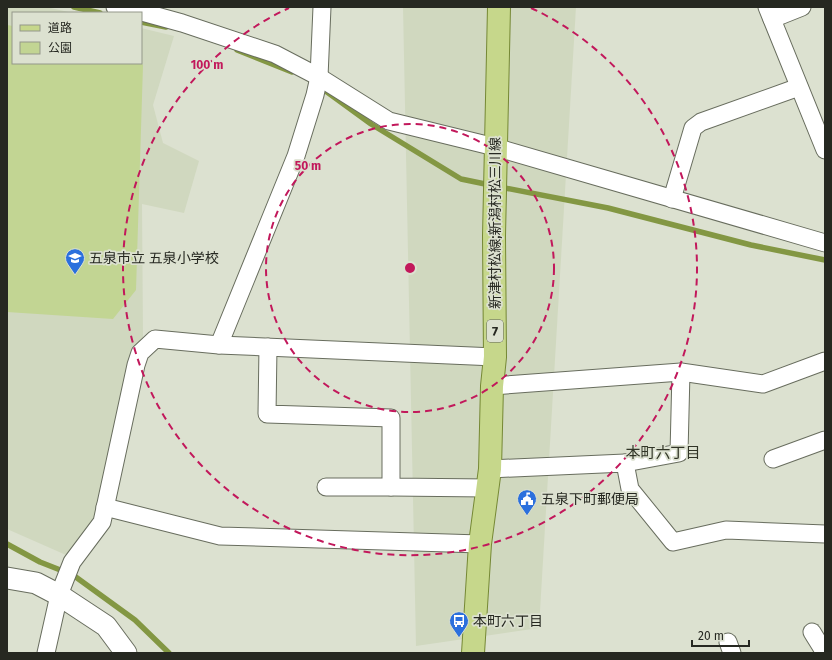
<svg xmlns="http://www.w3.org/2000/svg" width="832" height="660" font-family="'Fira Sans','Noto Sans JP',sans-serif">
<rect width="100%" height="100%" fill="#dce1d0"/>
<g fill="#d0d8bf">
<path d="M7 7H46L73 13H13V63H141V28L174 36 153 105 163 143 199 161 184 213 142 204 143 337 129 357 98 518 66 555 7 529Z"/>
<path d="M403 7H576L539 628 416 646Z"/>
</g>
<path fill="#c2d593" d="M7 25 13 26V63H141L143 65 136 290 113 319 7 312Z"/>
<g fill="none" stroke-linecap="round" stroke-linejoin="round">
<g stroke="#839743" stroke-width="5.5">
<path d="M74 7 100 13"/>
<path d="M141 22 166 27"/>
<path d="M237 50 292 72"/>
<path d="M327 92 371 124 461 179 490 185"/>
<path d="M500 187 608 208 751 245 825 260"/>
<path d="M7 544 40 562 73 575 135 620 169 653"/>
</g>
<g stroke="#686d5e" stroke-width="19">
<g id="minor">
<path d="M115 7 142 12 182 23 275 54 319 77 389 121 495 147 825 243"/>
<path d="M767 7 825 150"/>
<path d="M772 19 802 7"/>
<path d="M672 199 693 128 701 122 799 87"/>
<path d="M219 345 296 156 315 95 319 77 322 7"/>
<path d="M268 347 267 414 391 418V487L488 488"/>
<path d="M492 386 681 372 763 384 825 361"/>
<path d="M773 459 825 440"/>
<path d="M625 463 679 453 681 372"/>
<path d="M490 469 625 463 630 489 673 542 726 530 825 534"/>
<path d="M326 487H391"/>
<path d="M105 507 220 536 480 544"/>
<path d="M812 632 825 653"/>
<path d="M728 642 732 653"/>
<path d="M46 653 59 595 72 562 102 522 136 365 140 353 155 339 219 345 495 357"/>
</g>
</g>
<g stroke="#686d5e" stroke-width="23">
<path id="tertiary" d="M7 578 36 583 59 595 106 626 126 653"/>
</g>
<g stroke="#758834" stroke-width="24">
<path id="primary" d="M473 653 480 544 490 469 492 386 495 357 494 236 499 7"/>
</g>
<use href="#minor" stroke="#fff" stroke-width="17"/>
<use href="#tertiary" stroke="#fff" stroke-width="21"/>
<use href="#primary" stroke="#c6d78b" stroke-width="22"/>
</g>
<g fill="none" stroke="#c2185b" stroke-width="2" stroke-dasharray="7 5">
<circle cx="410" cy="268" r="144"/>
<path d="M531 8A287 287 0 1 1 289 8"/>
</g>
<defs>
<g id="school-pin" transform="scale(1)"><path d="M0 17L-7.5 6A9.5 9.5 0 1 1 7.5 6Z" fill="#2b70dd" stroke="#dce1d0"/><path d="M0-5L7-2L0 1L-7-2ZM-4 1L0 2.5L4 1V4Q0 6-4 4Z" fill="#fff"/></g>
<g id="civic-pin" transform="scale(1)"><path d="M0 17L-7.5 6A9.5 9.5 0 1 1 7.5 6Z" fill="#2b70dd" stroke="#dce1d0"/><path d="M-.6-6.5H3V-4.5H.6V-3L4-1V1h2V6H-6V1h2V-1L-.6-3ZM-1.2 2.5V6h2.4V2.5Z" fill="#fff"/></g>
<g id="bus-pin" transform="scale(1)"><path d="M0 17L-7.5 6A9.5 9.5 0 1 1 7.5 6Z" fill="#2b70dd" stroke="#dce1d0"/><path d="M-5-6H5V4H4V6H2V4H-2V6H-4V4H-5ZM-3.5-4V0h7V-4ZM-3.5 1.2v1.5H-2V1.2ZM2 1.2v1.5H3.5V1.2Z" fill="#fff"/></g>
</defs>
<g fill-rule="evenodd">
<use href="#school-pin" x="75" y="258"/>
<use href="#civic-pin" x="527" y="499"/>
<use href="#bus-pin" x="459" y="621"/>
</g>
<g text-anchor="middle" stroke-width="3.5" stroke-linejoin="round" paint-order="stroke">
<rect fill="#dce1d0" stroke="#5d6056" stroke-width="1" x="487" y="320" width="16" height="22" rx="3"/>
<g font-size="13" font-weight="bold" fill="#262821">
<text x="495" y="336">7</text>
</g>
<g font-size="14" fill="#262821" stroke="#dce1d0">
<text transform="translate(495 223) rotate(-90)" y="5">新津村松線;新潟村松三川線</text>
</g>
<g font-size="14" fill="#262821" stroke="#dce1d0" text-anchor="start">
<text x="89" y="263">五泉市立 五泉小学校</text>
<text x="541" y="504">五泉下町郵便局</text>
<text x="473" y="626">本町六丁目</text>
</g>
<g font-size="15" fill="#303426" stroke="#dce1d0">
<text x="663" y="458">本町六丁目</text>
</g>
</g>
<circle cx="410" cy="268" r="6" fill="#c2185b" stroke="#dce1d0" stroke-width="2"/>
<g font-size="12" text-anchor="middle" font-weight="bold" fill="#c2185b" stroke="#dce1d0" stroke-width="3.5" stroke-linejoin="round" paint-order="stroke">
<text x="207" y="69">100 m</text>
<text x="308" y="170">50 m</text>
</g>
<rect width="832" height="660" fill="none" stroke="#262821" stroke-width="16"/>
<rect x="12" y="12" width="130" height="52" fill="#dce1d0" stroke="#93978a"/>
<rect x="20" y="25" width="20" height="6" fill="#c6d78b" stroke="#93978a"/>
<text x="48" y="32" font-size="12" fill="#262821">道路</text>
<rect x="20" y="42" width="20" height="12" fill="#c2d593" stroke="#93978a"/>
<text x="48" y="52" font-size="12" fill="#262821">公園</text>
<path d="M692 640v6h57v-6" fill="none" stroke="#262821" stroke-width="2"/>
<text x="698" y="640" font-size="12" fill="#262821" stroke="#dce1d0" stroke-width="3" paint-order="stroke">20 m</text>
</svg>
